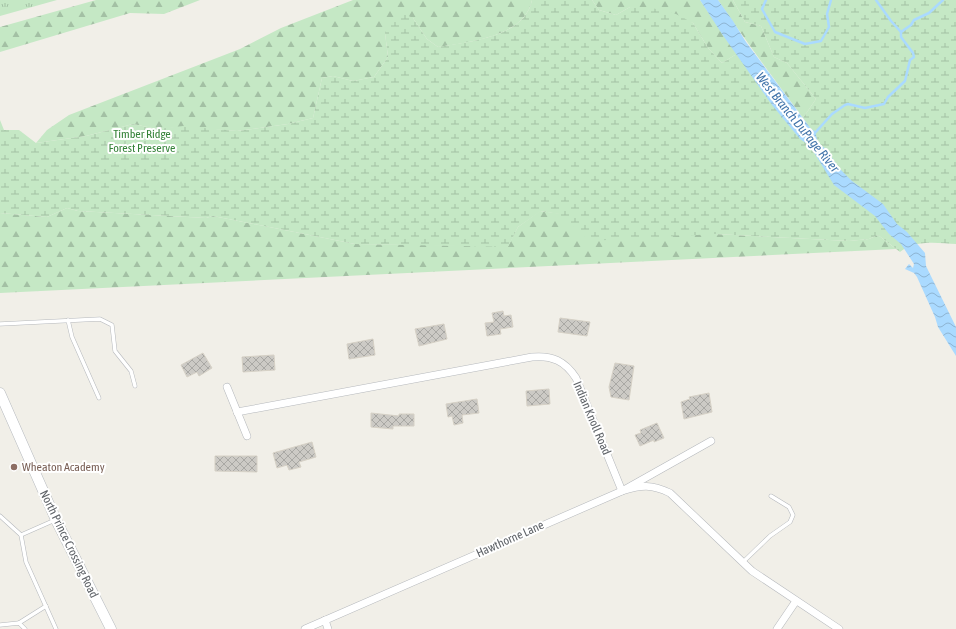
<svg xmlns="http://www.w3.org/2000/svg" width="956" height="629" font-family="'Asap Condensed',sans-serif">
<defs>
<pattern id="grass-tufts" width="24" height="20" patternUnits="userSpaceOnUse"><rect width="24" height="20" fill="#c5e8c5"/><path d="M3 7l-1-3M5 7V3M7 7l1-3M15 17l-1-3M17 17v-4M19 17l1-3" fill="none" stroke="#a3c0a4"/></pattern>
<pattern id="forest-firs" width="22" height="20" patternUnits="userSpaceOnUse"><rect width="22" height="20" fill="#c5e8c5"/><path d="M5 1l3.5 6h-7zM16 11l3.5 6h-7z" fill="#a3c0a4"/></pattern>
<pattern id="wetland-marsh" width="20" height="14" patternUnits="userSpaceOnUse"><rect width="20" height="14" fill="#c5e8c5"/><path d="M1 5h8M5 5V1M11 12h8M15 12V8" fill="none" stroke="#a3c0a4"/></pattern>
<pattern id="water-waves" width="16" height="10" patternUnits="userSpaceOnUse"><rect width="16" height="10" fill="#aadaff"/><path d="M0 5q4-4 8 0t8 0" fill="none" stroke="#8eb4d2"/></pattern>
<pattern id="building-cross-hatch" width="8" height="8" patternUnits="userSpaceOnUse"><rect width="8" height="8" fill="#cccac5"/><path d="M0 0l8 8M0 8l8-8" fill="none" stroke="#a9a8a4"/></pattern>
</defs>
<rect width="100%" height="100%" fill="#f1efe8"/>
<path fill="url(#grass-tufts)" d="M0 0H57L0 16Z"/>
<g fill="url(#forest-firs)">
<path d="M96 0H200L164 14 130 13 0 52V27Z"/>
<path d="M353 0H532C525 37 468 42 438 47L427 39 413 18 385 33 388 57 374 77 353 81 333 76 322 78 313 118 288 124 237 131 182 127 157 129 133 124 86 136 36 143 47 130 69 115 240 49 281 28Z"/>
<path d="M592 0H700L738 55H735L722 63 708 48 693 23 630 7 616 15 599 10Z"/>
<path d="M718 0H733L745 22 761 26 774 57 787 63 816 99 803 118C774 79 745 40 718 0Z"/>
<path d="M67 208 78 211 206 218 213 216 355 244 508 246 518 227 540 211 715 234 849 241 869 239 878 235 896 249 0 293V213L47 217Z"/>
</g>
<path fill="url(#wetland-marsh)" d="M532 0H592L599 10 616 15 630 7 652 8 676 14 693 23 708 48 722 63 735 55H745L811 129 803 118 816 99 787 63 774 57 761 26 745 22 733 0H956V244C939 243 915 239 900 252L878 235 869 239 849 241 715 234 589 241 559 214 541 211 518 227 508 247 355 244 213 216 206 218 78 211 67 208 47 217 0 213V120L4 130H19L36 143 86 136 133 124 157 129 183 126 237 131 288 124 313 118 322 78 333 76 353 81 374 77 388 57 385 33 391 19 404 14 413 18 427 39 438 47C469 42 525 37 532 0Z"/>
<path fill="url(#water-waves)" d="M700 0H718L733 21 746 42 811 129 815 131 818 143 826 149 839 168 852 181 883 204 897 224 907 232 925 253 926 266 956 327V356L938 327 935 317 917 277 914 273 905 269 909 264 913 268 914 264 901 244 889 234 875 216 834 185 810 146 800 139 772 105 722 34Z"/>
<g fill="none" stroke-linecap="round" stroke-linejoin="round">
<g stroke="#aadaff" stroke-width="2.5">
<path d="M766 0 762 9 775 32 805 44 821 41 829 27 827 14 831 0"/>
<path d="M876 0 891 21 901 32"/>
<path d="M814 134 832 114 845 105 848 104 865 108 884 104 888 97 905 81 910 60 914 57 913 53 901 37V32L911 25 914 20 929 13 943 0"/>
</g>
</g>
<g fill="url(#building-cross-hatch)" stroke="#d6d1c6">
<path d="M503 311 504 316 511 315 513 327 500 329 501 334 487 336 485 323 494 322 492 313Z"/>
<path d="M560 318 590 322 587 336 558 332Z"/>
<path d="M444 324 447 339 419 346 415 329Z"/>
<path d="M373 339 375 355 349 359 347 344Z"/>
<path d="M203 353 212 368 199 376 197 372 187 377 181 365Z"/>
<path d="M274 355 275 370 243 372 242 357Z"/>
<path d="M615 363 634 366 629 400 611 397 609 387Z"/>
<path d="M549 389 550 404 527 406 526 391Z"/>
<path d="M709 393 712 412 684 419 681 402 690 399 689 397Z"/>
<path d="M477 399 479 413 462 415 463 423 454 425 452 416 448 417 446 404Z"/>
<path d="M371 413 399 416V414H414V426H393V429L371 427Z"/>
<path d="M657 423 664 438 654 442V440L640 446 635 435 641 433 640 430Z"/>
<path d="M312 442 316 457 299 462 301 467 289 470 287 465 277 468 273 453Z"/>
<path d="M215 456H257V472L215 471Z"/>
</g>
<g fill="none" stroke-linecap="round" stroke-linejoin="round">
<g stroke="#b5b8bc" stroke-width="4.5">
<g id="lane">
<path d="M68 320 72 337 99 398"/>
<path d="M0 324 100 319 112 325 115 351 131 371 135 386"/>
<path d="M0 516 21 535 55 520"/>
<path d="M21 535 26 562 56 629"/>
<path d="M743 562 770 536 790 522 793 515 789 507 771 496"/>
<path d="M19 623 46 606"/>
<path d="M0 625 19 623 25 629"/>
</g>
</g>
<g stroke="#b5b8bc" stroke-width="8">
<g id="street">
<path d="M227 387 247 436"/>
<path d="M237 412 532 357C552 355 565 361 576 378L622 491C642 485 651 484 670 493L752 571 839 629"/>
<path d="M325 620 328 629"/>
<path d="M305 629 622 491 711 441"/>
<path d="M777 629 796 601"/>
</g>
</g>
<g stroke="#b6babf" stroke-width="11">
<path id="secondary" d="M0 393 56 520 111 629"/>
</g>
<use href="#lane" stroke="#fff" stroke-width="3.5"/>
<use href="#street" stroke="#fff" stroke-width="7"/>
<use href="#secondary" stroke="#fff" stroke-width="10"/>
</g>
<circle fill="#8d6e63" stroke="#fff" stroke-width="1.5" cx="14" cy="467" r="4"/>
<g text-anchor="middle" stroke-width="4" stroke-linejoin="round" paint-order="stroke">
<g font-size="12" fill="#348238" stroke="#fff">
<text x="142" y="138">Timber Ridge<tspan x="142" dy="14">Forest Preserve</tspan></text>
</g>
<g font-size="12" fill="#5f6368" stroke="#fff">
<text transform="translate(592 418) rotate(67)" y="4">Indian Knoll Road</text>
<text transform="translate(510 539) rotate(-24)" y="4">Hawthorne Lane</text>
<text transform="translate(69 544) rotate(64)" y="4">North Prince Crossing Road</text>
</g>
<g font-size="12" fill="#785e54" stroke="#fff" text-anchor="start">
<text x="22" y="471">Wheaton Academy</text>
</g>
<g font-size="13" font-style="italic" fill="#4174aa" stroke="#fff">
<text transform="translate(798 122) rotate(51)" y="5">West Branch DuPage River</text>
</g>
</g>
</svg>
